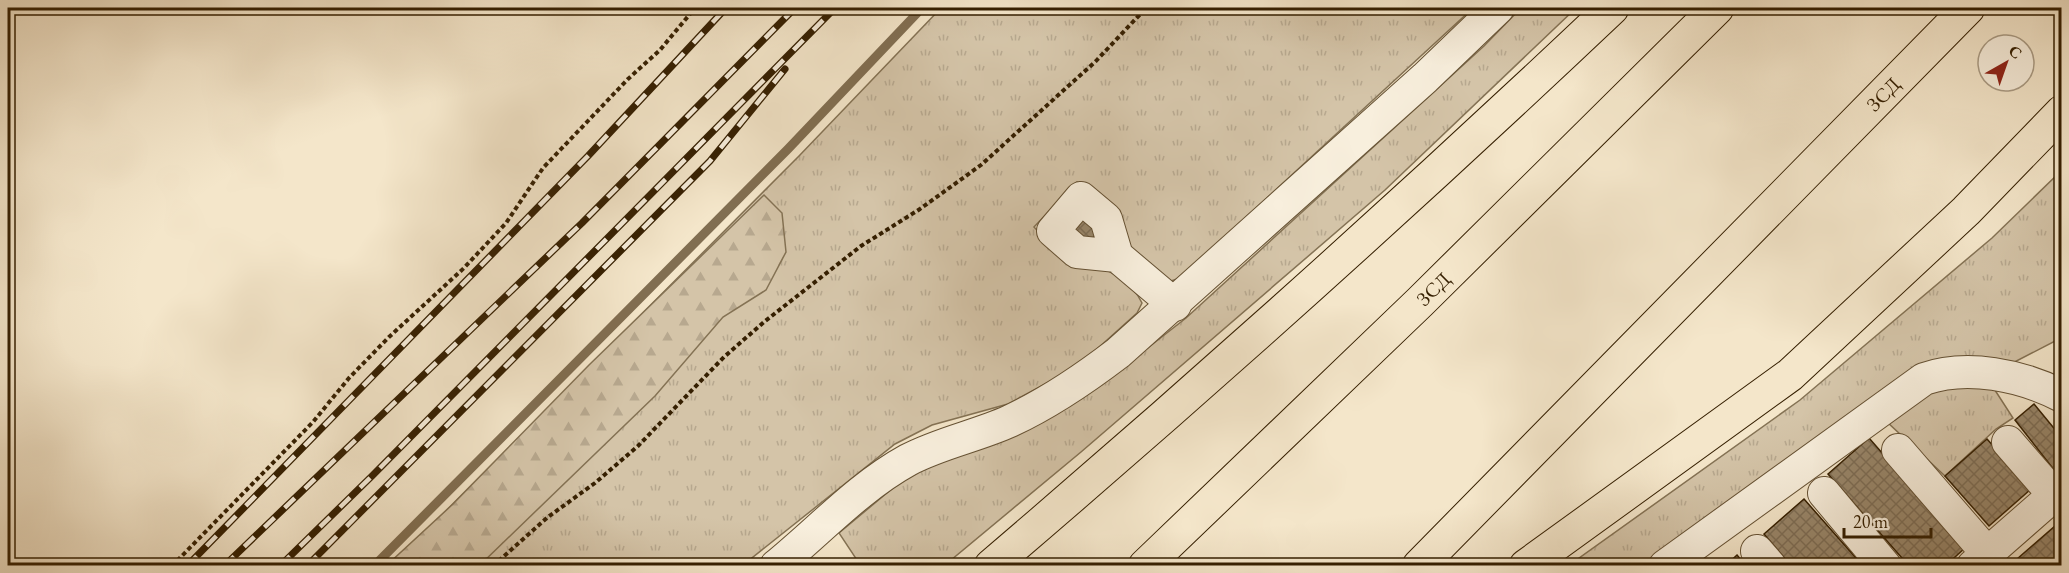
<svg xmlns="http://www.w3.org/2000/svg" width="2069" height="573" font-family="'EB Garamond',serif">
<defs>
<pattern id="grass-tufts" width="24" height="20" patternUnits="userSpaceOnUse" patternTransform="scale(1.5)"><rect width="24" height="20" fill="#d4c4a8"/><path d="M3 7l-1-3M5 7V3M7 7l1-3M15 17l-1-3M17 17v-4M19 17l1-3" fill="none" stroke="#b7a88f"/></pattern>
<pattern id="forest-firs" width="22" height="20" patternUnits="userSpaceOnUse" patternTransform="scale(1.5)"><rect width="22" height="20" fill="#d4c4a8"/><path d="M5 1l3.5 6h-7zM16 11l3.5 6h-7z" fill="#b7a88f"/></pattern>
<pattern id="building-cross-hatch" width="8" height="8" patternUnits="userSpaceOnUse" patternTransform="scale(1.5)"><rect width="8" height="8" fill="#98866a"/><path d="M0 0l8 8M0 8l8-8" fill="none" stroke="#7d6d55"/></pattern>
</defs>
<rect width="100%" height="100%" fill="#f4e6ca"/>
<filter id="stains"><feTurbulence type="fractalNoise" baseFrequency=".00333" numOctaves="4"/><feColorMatrix values="0 0 0 0 .2 0 0 0 0 .09 0 0 0 0 .02 0 0 0 .5 -.17"/></filter>
<radialGradient id="worn" r=".72"><stop offset=".6" stop-color="#630" stop-opacity="0"/><stop offset="1" stop-color="#630" stop-opacity=".3"/></radialGradient>
<g fill="url(#grass-tufts)" stroke="#847254" stroke-width="1.5">
<path d="M941 8H1473L1180 278 1171 281 1163 280 1124 249 1097 198 1077 182 1034 227C1039 232 1044 239 1050 243 1079 263 1126 268 1142 303L1137 313 1077 367 1008 404 932 425 895 444 743 565 391 566 799 156Z"/>
<path d="M1521 8H1576L1385 190 1081 452 945 565H851L857 560 839 533 906 477 1095 389 1186 318 1484 46Z"/>
<path d="M2061 171V338L2003 368 1919 370 1648 565 1568 566 1800 400 1992 238Z"/>
<path d="M1991 384 2013 418 1996 429 1945 476 1886 421 1924 389Z"/>
</g>
<path fill="url(#forest-firs)" stroke="#847254" stroke-width="1.5" d="M764 195 782 213 786 252 766 290 723 317 655 396 480 565H387L453 504 589 365Z"/>
<g fill="none" stroke-linecap="round" stroke-linejoin="round">
<path stroke="#816e51" stroke-width="9" d="M374 566 788 149 922 8"/>
</g>
<g fill="url(#building-cross-hatch)" stroke="#351f01" stroke-width="1.5">
<path d="M1083 214 1101 229 1088 244 1070 229Z"/>
<path d="M2034 404 2062 438V480L2015 420Z"/>
<path d="M1869 438 1965 548 1945 566H1909L1828 474Z"/>
<path d="M1987 439 2031 489 1989 526 1945 476Z"/>
<path d="M1804 499 1863 566H1791L1764 534Z"/>
<path d="M2062 520V558L2052 566H2009Z"/>
<path d="M1737 555 1746 566H1725Z"/>
</g>
<g fill="none" stroke-linecap="round" stroke-linejoin="round">
<g stroke="#655133" stroke-width="34">
<g id="minor">
<path d="M1117 256 1106 219 1081 198 1053 231 1077 252 1117 256 1175 305"/>
<path d="M1898 450 1987 553"/>
<path d="M1824 493 1885 566"/>
<path d="M1757 551 1770 566"/>
<path d="M776 566C820 530 859 487 908 460 940 443 977 436 1010 421 1049 403 1084 379 1118 353L1425 78 1498 8"/>
<path d="M1665 566 1924 379C1967 364 2021 375 2062 396"/>
<path d="M1973 566 2054 495 2008 442"/>
</g>
</g>
<g stroke="#351f01" stroke-width="35">
<g id="major">
<path d="M991 566C1203 385 1410 199 1612 8"/>
<path d="M1526 566 1790 375 1966 211 2062 112"/>
</g>
</g>
<g stroke="#351f01" stroke-width="35">
<g id="highway">
<path id="s1" d="M1145 566 1420 302 1717 8"/>
<path id="s2" d="M1419 566 1968 8"/>
</g>
</g>
<g stroke="#351f01" stroke-width="4" stroke-dasharray="4.5 3" stroke-linecap="butt">
<path d="M172 566 313 422 349 378 389 337 464 268 506 223 543 168 628 79 660 50 695 8"/>
<path d="M493 566 548 517 595 483 638 446 724 357 764 322 861 246 920 209 981 165 1096 61 1146 8"/>
</g>
<use href="#minor" stroke="#f8efdd" stroke-width="32"/>
<use href="#major" stroke="#f4e6ca" stroke-width="33"/>
<use href="#highway" stroke="#f4e6ca" stroke-width="33"/>
<g stroke="#351f01" stroke-width="7">
<g id="rail">
<path d="M187 566 588 156 726 8"/>
<path d="M224 566 582 223 795 8"/>
<path d="M280 566 372 476 835 8"/>
<path d="M307 566 710 161 785 69"/>
</g>
</g>
<use href="#rail" stroke="#f8efdd" stroke-width="4.5" stroke-dasharray="14" stroke-linecap="butt"/>
</g>
<g text-anchor="middle" stroke-width="4.5" stroke-linejoin="round" paint-order="stroke">
<g font-size="20" fill="#351f01" stroke="#f8efdd">
<text dy="7" stroke="none"><textPath href="#s2" startOffset="662">ЗСД</textPath></text>
<text dy="7" stroke="none"><textPath href="#s1" startOffset="400">ЗСД</textPath></text>
</g>
</g>
<rect width="2069" height="573" fill="none" stroke="#f4e6ca" stroke-width="30"/>
<rect x="9" y="9" width="2051" height="555" fill="none" stroke="#351f01" stroke-width="3"/>
<rect x="15" y="15" width="2039" height="543" fill="none" stroke="#351f01" stroke-width="1.5"/>
<g transform="translate(2006 63) rotate(40)"><circle r="28" fill="#f8efdd" stroke="#aa9c85" stroke-width="1.5"/>
<path d="M0-4.5L10 22L0 15L-10 22Z" fill="#8f2418"/>
<text y="-9" font-size="16" font-weight="bold" text-anchor="middle" fill="#351f01">С</text>
</g>
<path d="M1844 528v9h87v-9" fill="none" stroke="#351f01" stroke-width="3"/>
<text x="1853" y="528" font-size="18" fill="#351f01" stroke="#f8efdd" stroke-width="4.5" paint-order="stroke">20 m</text>
<rect width="100%" height="100%" filter="url(#stains)"/>
<rect width="100%" height="100%" fill="url(#worn)"/>
</svg>
